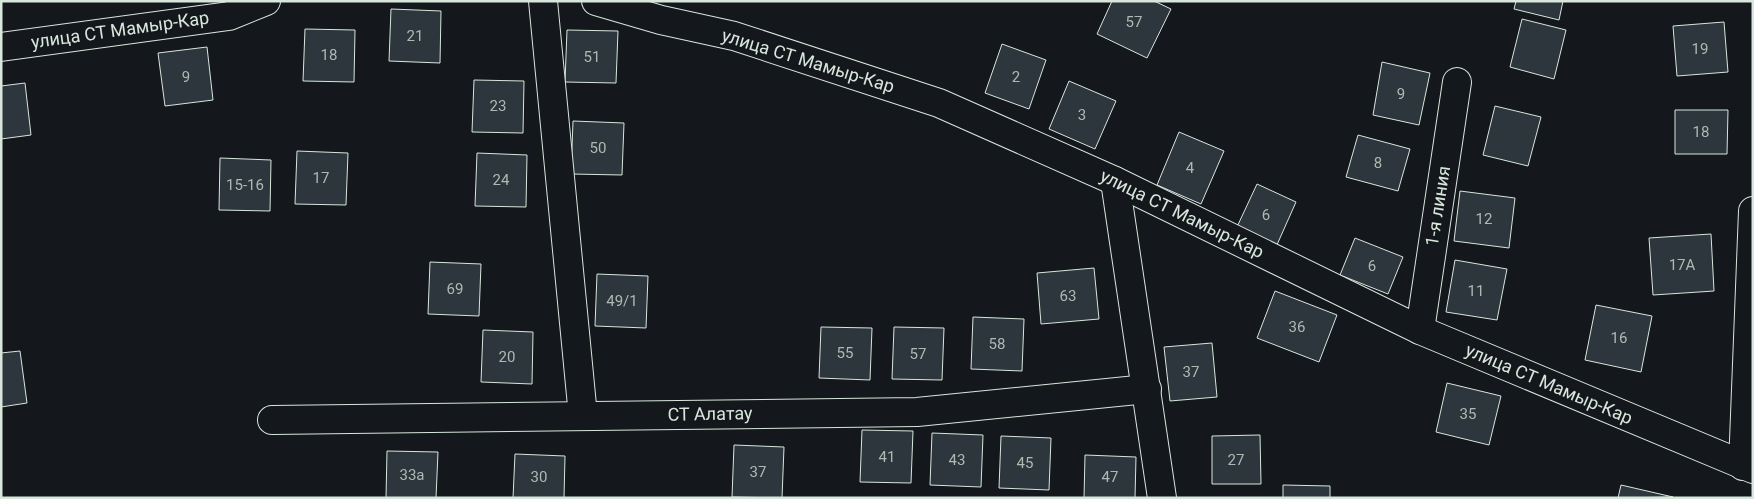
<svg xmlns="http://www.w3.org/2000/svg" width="1754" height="499" font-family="Roboto,sans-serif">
<rect width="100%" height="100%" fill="#14181c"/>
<g fill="#2c363c" stroke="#d8e6dc">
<path d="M1112 1H1154L1171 9 1147 58 1097 34Z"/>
<path d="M1516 1H1563L1559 20 1514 9Z"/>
<path d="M391 9 441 11 440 63 389 61Z"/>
<path d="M1522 19 1566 30 1554 79 1510 67Z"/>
<path d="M1724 22 1728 72 1677 76 1673 26Z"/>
<path d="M305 29 355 30 354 82 303 81Z"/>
<path d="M567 30 618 31 616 83 565 82Z"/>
<path d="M1002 44 1046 60 1029 109 985 93Z"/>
<path d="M207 47 213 100 165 106 158 53Z"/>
<path d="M1382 62 1430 73 1419 125 1373 115Z"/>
<path d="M474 80 524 81 523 133 472 132Z"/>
<path d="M1069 81 1116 101 1095 149 1049 129Z"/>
<path d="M25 83 31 135 1 139V86Z"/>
<path d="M1495 106 1541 117 1528 166 1483 155Z"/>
<path d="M1675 110H1728L1727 154H1675Z"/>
<path d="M573 121 624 123 622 175 571 174Z"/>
<path d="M1179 132 1224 151 1201 204 1157 185Z"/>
<path d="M1358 135 1410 149 1398 191 1346 177Z"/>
<path d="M297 151 348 153 346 205 295 204Z"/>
<path d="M477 153 527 155 526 207 475 206Z"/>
<path d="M220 158 271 160 270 211 219 210Z"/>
<path d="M1257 184 1296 202 1276 247 1236 229Z"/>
<path d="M1460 191 1515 198 1509 248 1454 241Z"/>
<path d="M1711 234 1714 291 1653 295 1649 238Z"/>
<path d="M1355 238 1403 257 1388 294 1340 275Z"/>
<path d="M1455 260 1507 269 1497 320 1446 312Z"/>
<path d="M430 262 481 264 479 316 428 314Z"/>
<path d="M1094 268 1099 319 1041 324 1037 273Z"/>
<path d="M597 274 648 276 646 328 595 326Z"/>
<path d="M1275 291 1337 315 1319 362 1257 338Z"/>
<path d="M1596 305 1652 316 1641 372 1585 360Z"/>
<path d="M973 317 1024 319 1022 371 971 369Z"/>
<path d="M821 327 872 328 870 380 819 378Z"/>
<path d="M894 327 944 328 942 380 892 379Z"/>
<path d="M483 330 533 332 532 384 481 382Z"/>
<path d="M1212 343 1217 397 1170 401 1164 347Z"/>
<path d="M20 351 27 403 1 407V353Z"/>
<path d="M1447 383 1501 396 1489 445 1436 432Z"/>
<path d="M862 430 913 431 911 483 860 482Z"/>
<path d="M932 433 983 435 981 487 930 485Z"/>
<path d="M1260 435 1261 484H1212V436Z"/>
<path d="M1001 436 1051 438 1049 490 999 488Z"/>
<path d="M734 445 784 447 782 498 732 497Z"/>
<path d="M387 451 438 452 436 498H386Z"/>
<path d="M515 454 565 456 564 498H513Z"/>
<path d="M1085 455 1136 457 1135 498H1084Z"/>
<path d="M1283 485 1330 486V498H1283Z"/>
<path d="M1621 485 1673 497 1618 498Z"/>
</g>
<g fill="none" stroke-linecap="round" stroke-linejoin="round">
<g stroke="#d8e6dc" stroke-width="30">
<g id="minor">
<path d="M543 1 583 416"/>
<path d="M596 1 661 20 734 36 939 103 1115 181 1420 330 1753 469"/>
<path d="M1 47 229 16 266 1"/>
<path d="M1115 181 1162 498"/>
<path d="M1420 330 1457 82"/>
<path d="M272 420 917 412 1147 389"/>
<path d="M1743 466 1753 211"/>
</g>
</g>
<use href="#minor" stroke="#14181c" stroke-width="28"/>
</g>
<g text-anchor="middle" stroke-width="4" stroke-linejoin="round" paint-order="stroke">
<g font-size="15" fill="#adbab4">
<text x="1134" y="27">57</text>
<text x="415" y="41">21</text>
<text x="1700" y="54">19</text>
<text x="329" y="60">18</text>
<text x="592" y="62">51</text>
<text x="186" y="82">9</text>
<text x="1016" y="82">2</text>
<text x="1401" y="99">9</text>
<text x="498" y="111">23</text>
<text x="1082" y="120">3</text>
<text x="1701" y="137">18</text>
<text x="598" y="153">50</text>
<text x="1378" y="168">8</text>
<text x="1190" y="173">4</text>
<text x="321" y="183">17</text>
<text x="501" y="185">24</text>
<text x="245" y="190">15-16</text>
<text x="1266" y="220">6</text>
<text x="1484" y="224">12</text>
<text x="1682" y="270">17А</text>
<text x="1372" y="271">6</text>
<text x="455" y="294">69</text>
<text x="1476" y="296">11</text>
<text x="1068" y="301">63</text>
<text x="622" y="306">49/1</text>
<text x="1297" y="332">36</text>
<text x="1619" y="343">16</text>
<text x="997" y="349">58</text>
<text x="845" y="358">55</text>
<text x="918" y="359">57</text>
<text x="507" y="362">20</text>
<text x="1191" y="377">37</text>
<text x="1468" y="419">35</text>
<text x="887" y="462">41</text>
<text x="957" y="465">43</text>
<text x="1236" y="465">27</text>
<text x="1025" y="468">45</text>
<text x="758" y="477">37</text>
<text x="412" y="480">33а</text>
<text x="539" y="482">30</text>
<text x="1110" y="482">47</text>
</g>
<g font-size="18" fill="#d8e6dc" stroke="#14181c">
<text transform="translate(120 30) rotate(-8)" y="6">улица СТ Мамыр-Кар</text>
<text transform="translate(808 61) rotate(17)" y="6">улица СТ Мамыр-Кар</text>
<text transform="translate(1438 206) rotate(-81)" y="6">1-я линия</text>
<text transform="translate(1182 214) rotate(26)" y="6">улица СТ Мамыр-Кар</text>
<text transform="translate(1549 384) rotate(23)" y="6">улица СТ Мамыр-Кар</text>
<text transform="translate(710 414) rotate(-1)" y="6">СТ Алатау</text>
</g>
</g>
<rect width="1754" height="499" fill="none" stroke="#d8e6dc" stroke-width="5"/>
</svg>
